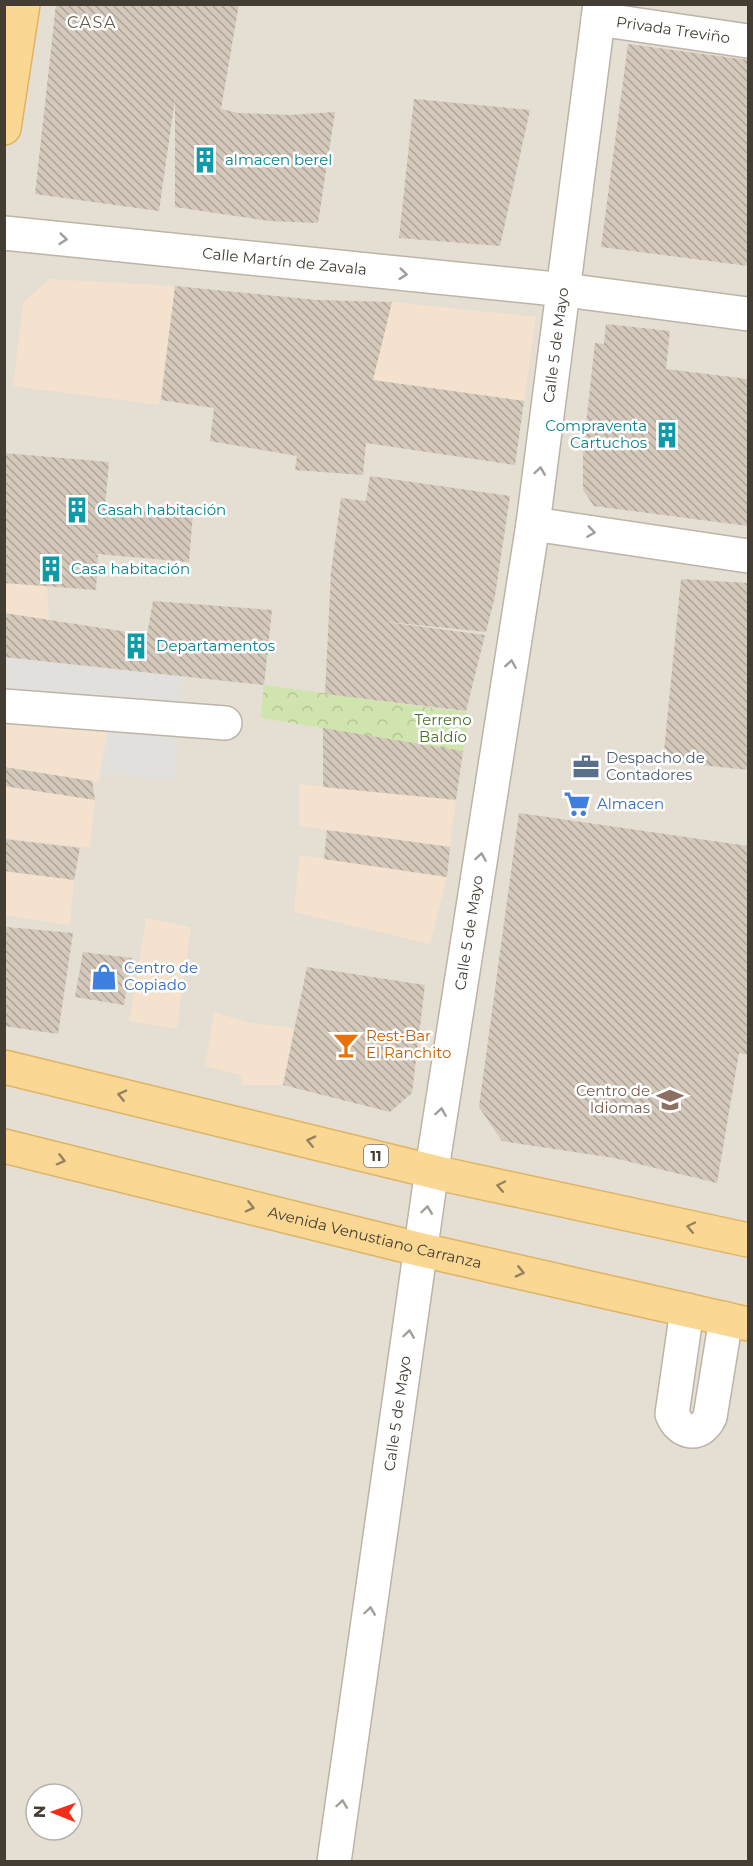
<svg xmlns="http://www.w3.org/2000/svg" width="753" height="1866" font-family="Montserrat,sans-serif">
<defs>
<pattern id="forest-crowns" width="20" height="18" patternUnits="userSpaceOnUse" patternTransform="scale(1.5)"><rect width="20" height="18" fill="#d0e5ae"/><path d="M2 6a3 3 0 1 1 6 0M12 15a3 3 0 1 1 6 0" fill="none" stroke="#b4c596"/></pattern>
<pattern id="building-back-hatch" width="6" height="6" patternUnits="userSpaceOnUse" patternTransform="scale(1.5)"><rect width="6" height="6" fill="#d3c8ba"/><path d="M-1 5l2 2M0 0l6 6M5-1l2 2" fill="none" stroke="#ada498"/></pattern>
</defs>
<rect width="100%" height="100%" fill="#f2ede4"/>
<path fill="#e5ded2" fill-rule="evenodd" d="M5 5H748V1861L5 1862ZM36 1794H72V1830H36Z"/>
<g fill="#f4e2cf">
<path d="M49 279 175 286 159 405 13 386 23 303Z"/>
<path d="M392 302 536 317 524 401 373 380Z"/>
<path d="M5 583 47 586 49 620 5 613Z"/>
<path d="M4 701 112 710 99 782 5 767Z"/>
<path d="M299 784 456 800 450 847 299 826Z"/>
<path d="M4 786 95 800 90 848 5 838Z"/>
<path d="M299 855 447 877 430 944 294 912Z"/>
<path d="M4 871 74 880 70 925 5 915Z"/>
<path d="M146 918 191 927 177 1029 129 1021Z"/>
<path d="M214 1012 250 1023 294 1028 283 1085H242L241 1075 205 1066Z"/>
</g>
<path fill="url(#forest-crowns)" d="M264 685 470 713 463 751 261 718Z"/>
<path fill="#e2e0dd" d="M4 657 182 675 175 780 100 774 111 710 5 701Z"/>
<g fill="url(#building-back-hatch)">
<path d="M56 4H239L221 109 238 113 290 115 335 112 318 223 270 221 175 207V99L159 211 35 194Z"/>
<path d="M628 44 748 60V266L601 247Z"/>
<path d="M414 99 530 110 500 246 399 238Z"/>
<path d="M175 286 317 300 392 302 373 380 524 401 515 465 366 443 363 475 295 470 297 456 210 441 214 408 161 400Z"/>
<path d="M606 324 670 331 666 369 748 379V526L594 506 583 490V451L595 343 604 344Z"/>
<path d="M4 453 109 462 105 507 193 514 189 562 87 553 98 555 96 590 4 583Z"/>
<path d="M370 476 510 496 495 596 486 632 378 621 485 635 466 711 325 694 331 572 341 498 366 501Z"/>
<path d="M681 579 748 583V770L663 761Z"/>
<path d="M153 601 272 610 264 685 4 657V613L147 635Z"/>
<path d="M323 728 463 751 456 800 323 787Z"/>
<path d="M4 767 92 781 95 800 4 786Z"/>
<path d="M519 813 748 846V1055L739 1053 717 1183 614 1158 502 1141 479 1107Z"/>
<path d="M327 830 450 847 447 877 324 859Z"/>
<path d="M4 839 80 848 74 880 4 871Z"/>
<path d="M6 927 73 933 58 1034 4 1026Z"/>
<path d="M83 952 132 958 124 1005 75 997Z"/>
<path d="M307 967 425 985 412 1093 390 1112 283 1085Z"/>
</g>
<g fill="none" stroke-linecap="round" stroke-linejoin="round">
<g stroke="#bdb4a7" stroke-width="36">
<g id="minor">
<path id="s1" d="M598 19 748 41"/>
<path id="s2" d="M4 233 565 290 748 314"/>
<path d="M533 524 748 556"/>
<path d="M4 706 225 723"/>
<path d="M687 1310 672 1414C680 1434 700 1438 710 1417L726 1319"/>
<path id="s3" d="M334 1862 432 1169 533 524 600 4"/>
</g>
</g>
<g stroke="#dfb364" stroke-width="36">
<g id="major">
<path d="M4 128 23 4"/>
<path d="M4 1067 447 1175 748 1240"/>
<path id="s4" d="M4 1146 422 1250 748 1324"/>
</g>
</g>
<use href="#minor" stroke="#fff" stroke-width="33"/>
<use href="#major" stroke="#fbd794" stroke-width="33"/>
</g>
<defs><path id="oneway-chevron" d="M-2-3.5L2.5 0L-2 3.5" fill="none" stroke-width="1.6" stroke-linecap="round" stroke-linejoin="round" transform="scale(1.5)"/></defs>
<g stroke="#a29e9a">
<use href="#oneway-chevron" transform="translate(63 239) rotate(6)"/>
<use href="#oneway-chevron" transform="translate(403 274) rotate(6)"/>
<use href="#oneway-chevron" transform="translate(540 471) rotate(-82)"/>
<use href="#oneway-chevron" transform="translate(591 532) rotate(8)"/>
<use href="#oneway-chevron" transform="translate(511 664) rotate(-81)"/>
<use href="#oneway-chevron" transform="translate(481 857) rotate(-81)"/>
<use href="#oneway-chevron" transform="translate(441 1112) rotate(-81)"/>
<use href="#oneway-chevron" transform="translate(427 1210) rotate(-82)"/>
<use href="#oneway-chevron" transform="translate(409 1334) rotate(-82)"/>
<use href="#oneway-chevron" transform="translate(370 1611) rotate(-82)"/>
<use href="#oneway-chevron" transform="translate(342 1804) rotate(-82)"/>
</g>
<g stroke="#96825f">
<use href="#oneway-chevron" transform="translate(122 1095) rotate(-167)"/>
<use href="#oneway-chevron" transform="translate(311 1141) rotate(-167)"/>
<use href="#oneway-chevron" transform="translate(61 1160) rotate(14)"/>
<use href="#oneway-chevron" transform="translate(501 1186) rotate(-168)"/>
<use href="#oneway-chevron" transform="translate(250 1207) rotate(14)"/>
<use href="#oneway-chevron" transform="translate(691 1227) rotate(-168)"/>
<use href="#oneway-chevron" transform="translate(520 1272) rotate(13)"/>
</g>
<defs>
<g id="building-bare" transform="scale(2.07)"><path d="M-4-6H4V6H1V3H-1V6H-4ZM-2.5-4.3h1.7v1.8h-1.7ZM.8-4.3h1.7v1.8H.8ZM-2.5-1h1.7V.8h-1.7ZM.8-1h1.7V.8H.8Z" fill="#0f9aa8" stroke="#fff" stroke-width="2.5" paint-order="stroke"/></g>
<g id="office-bare" transform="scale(2.07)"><path d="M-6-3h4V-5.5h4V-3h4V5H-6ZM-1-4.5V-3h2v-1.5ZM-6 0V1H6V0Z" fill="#5c6f8a" stroke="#fff" stroke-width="2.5" paint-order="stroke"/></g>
<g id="supermarket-bare" transform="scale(2.07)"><path d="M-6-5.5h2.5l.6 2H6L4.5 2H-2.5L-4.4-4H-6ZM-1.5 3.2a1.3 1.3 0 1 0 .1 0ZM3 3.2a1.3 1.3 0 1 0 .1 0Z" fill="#3f7fe0" stroke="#fff" stroke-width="2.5" paint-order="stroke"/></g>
<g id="shop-bare" transform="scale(2.07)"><path d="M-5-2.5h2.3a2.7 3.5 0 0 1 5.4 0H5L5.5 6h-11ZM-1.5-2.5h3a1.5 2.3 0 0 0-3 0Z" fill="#3f7fe0" stroke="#fff" stroke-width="2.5" paint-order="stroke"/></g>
<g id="bar-bare" transform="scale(2.07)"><path d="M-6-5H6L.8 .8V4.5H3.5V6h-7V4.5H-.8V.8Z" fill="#e8710a" stroke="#fff" stroke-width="2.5" paint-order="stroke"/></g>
<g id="school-bare" transform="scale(2.07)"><path d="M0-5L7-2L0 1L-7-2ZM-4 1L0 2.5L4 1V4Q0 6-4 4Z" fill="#8d6e63" stroke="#fff" stroke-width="2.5" paint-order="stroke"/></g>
</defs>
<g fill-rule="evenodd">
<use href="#building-bare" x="205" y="160"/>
<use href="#building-bare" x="667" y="435"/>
<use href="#building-bare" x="77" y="510"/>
<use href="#building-bare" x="51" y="569"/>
<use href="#building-bare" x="136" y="646"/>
<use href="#office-bare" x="586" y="767"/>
<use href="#supermarket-bare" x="577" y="804"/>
<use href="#shop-bare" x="104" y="977"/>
<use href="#bar-bare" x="346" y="1045"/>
<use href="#school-bare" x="670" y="1100"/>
</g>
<g text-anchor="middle" stroke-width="5" stroke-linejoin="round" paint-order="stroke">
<rect fill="#fff" stroke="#7c7771" stroke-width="1.5" x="364" y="1145" width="24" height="22" rx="4.5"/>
<g font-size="14" font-weight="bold" fill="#443d34">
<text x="376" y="1161">11</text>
</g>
<g font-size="15" fill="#443d34" stroke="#fff">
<text dy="5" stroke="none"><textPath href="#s1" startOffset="76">Privada Treviño</textPath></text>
<text dy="5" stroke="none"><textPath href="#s2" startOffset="282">Calle Martín de Zavala</textPath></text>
<text dy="5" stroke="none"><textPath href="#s3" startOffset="1533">Calle 5 de Mayo</textPath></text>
<text dy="5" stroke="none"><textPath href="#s3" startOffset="939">Calle 5 de Mayo</textPath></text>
<text dy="5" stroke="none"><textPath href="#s4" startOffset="382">Avenida Venustiano Carranza</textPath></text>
<text dy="5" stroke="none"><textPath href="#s3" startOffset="453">Calle 5 de Mayo</textPath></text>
</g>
<g font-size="15" fill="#0d838f" stroke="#fff" text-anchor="start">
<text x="225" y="165">almacen berel</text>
<text x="647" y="431" text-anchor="end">Compraventa<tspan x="647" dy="17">Cartuchos</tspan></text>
<text x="97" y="515">Casah habitación</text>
<text x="71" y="574">Casa habitación</text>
<text x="156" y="651">Departamentos</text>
</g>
<g font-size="15" fill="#4a732a" stroke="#fff">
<text x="443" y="725">Terreno<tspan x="443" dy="17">Baldío</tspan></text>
</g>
<g font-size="15" fill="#4e5e75" stroke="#fff" text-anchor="start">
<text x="606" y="763">Despacho de<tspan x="606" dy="17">Contadores</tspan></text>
</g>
<g font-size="15" fill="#366cbe" stroke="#fff" text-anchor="start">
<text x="597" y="809">Almacen</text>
<text x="124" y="973">Centro de<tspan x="124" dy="17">Copiado</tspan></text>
</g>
<g font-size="15" fill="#c56008" stroke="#fff" text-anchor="start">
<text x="366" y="1041">Rest-Bar<tspan x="366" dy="17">El Ranchito</tspan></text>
</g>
<g font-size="15" fill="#785e54" stroke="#fff" text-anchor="end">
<text x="650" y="1096">Centro de<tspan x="650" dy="17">Idiomas</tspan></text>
</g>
<g font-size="16" letter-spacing="1.5" fill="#665a4c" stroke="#fff">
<text x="92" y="28">CASA</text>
</g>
</g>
<rect width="753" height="1866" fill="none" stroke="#443d34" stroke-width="12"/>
<g transform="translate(54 1812) rotate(271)"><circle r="28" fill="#ffffff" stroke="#b4b1ae" stroke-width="1.5"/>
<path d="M0-4.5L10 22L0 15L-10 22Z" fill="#f32d1a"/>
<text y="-9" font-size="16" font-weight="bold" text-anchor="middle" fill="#443d34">N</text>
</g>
</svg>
